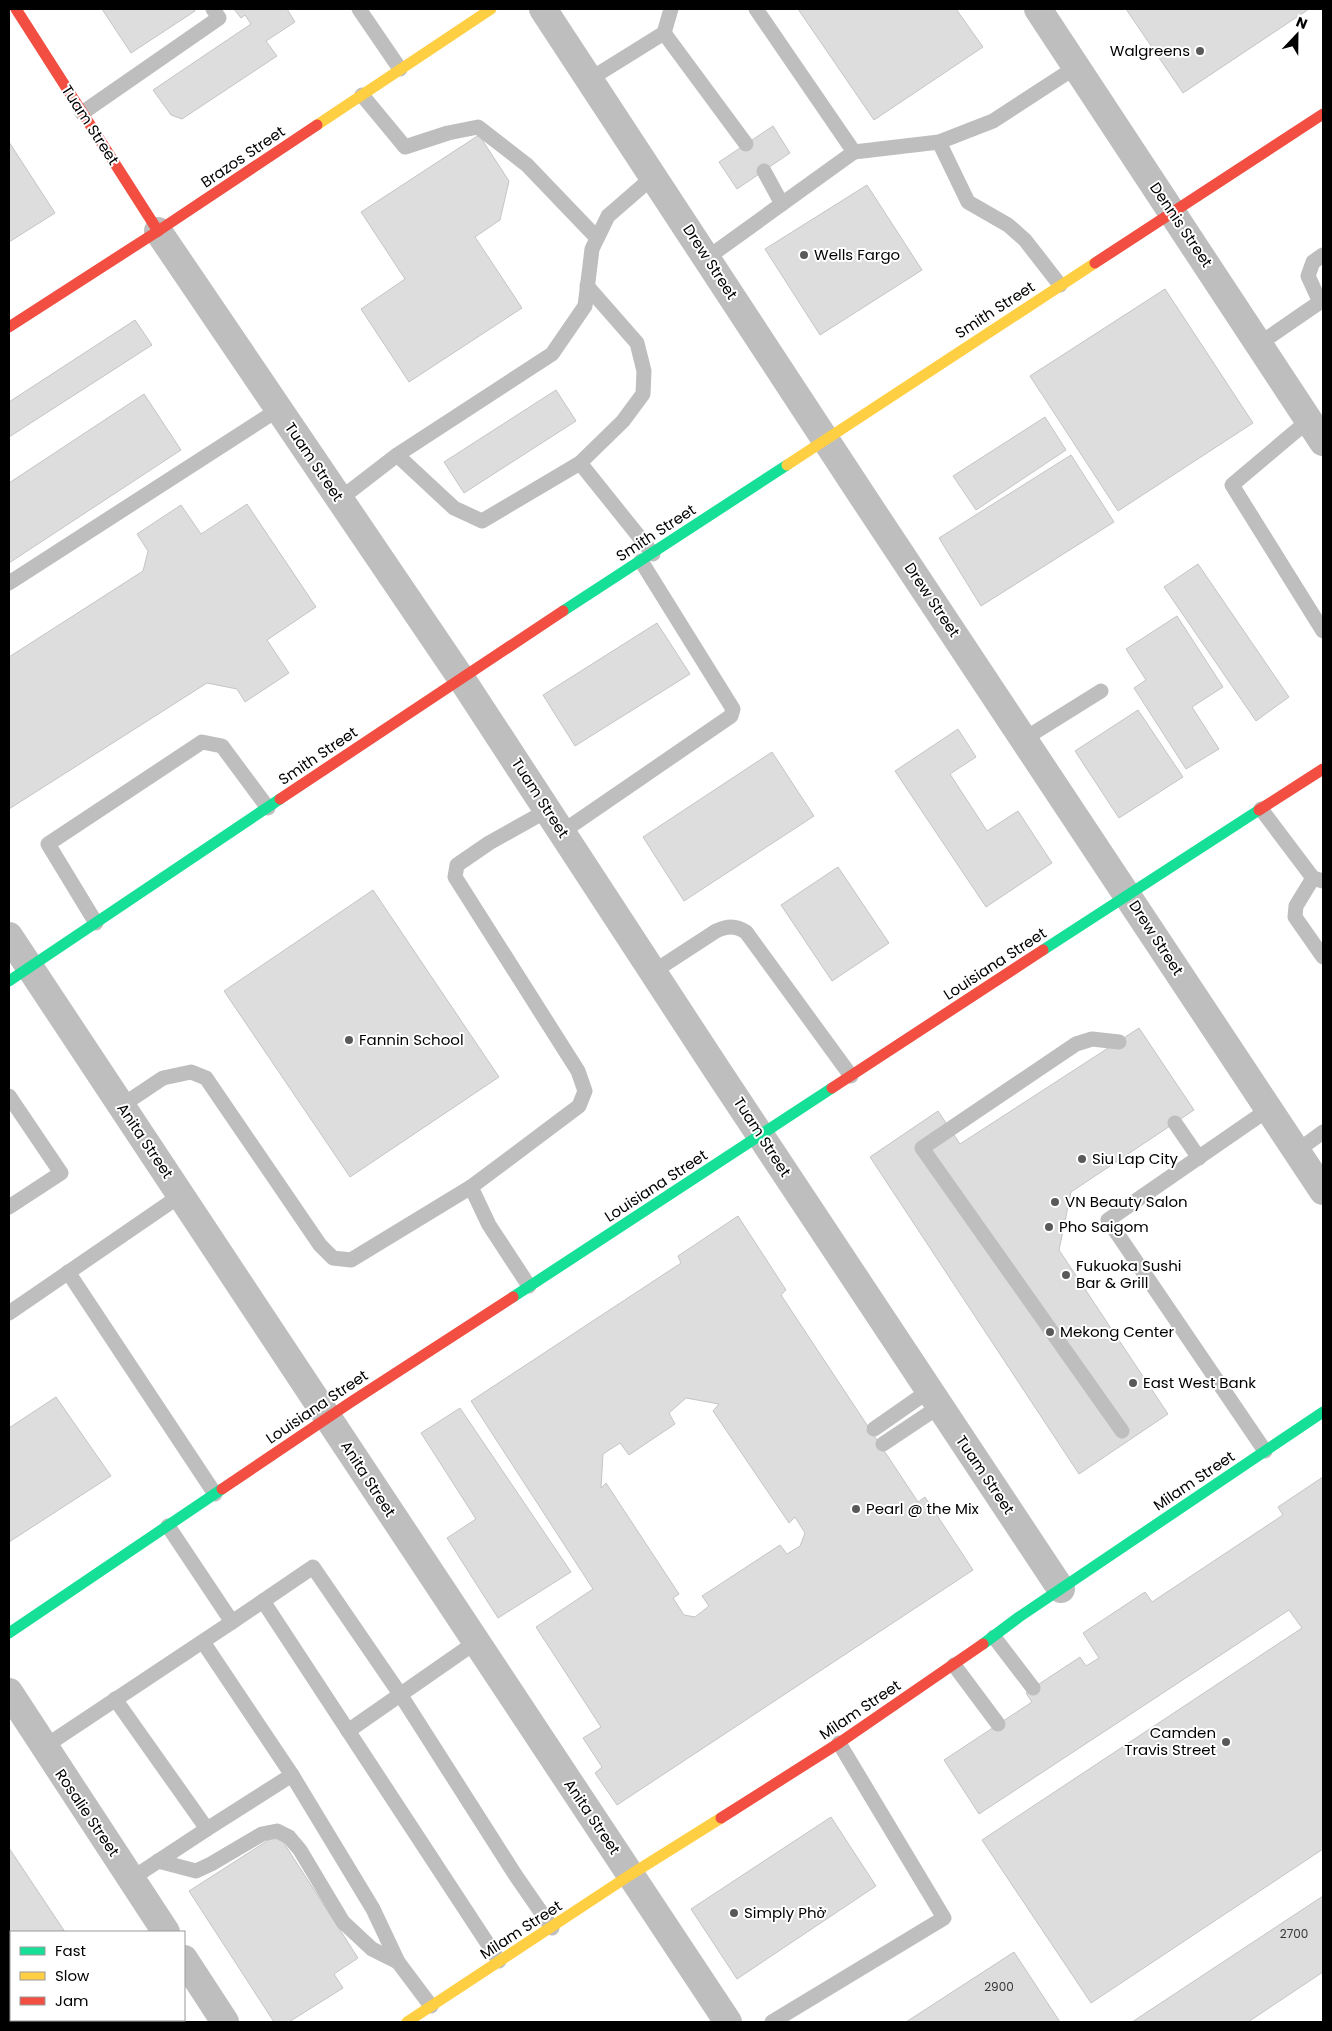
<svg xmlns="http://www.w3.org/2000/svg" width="1332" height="2031" font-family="Poppins,sans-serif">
<rect width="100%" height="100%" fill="#fff"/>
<g fill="#ddd" stroke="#c5c5c5" fill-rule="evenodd">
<path d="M102 9H194L195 11 131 53Z"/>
<path d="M234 9H287L295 22 266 41 277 56 182 119 171 115 153 90 251 24 245 15 241 18Z"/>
<path d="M798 9H956L983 47 874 120Z"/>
<path d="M1126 9H1309L1183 93Z"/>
<path d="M773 126 790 153 737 189 719 162Z"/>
<path d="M479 135 509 181 500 220 475 237 522 308 409 382 361 309 405 279 361 212Z"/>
<path d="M9 142 55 213 9 242Z"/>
<path d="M867 185 922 270 820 335 765 249Z"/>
<path d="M1165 289 1253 423 1118 511 1030 376Z"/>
<path d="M135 320 152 345 9 437V402Z"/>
<path d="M556 390 576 421 464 493 444 462Z"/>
<path d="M144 394 181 450 9 563V483Z"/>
<path d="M1045 417 1066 450 976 510 953 476Z"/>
<path d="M1071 455 1114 522 981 606 939 538Z"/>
<path d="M247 504 316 607 267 640 289 673 245 702 237 689 207 683 9 809V657L143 571 148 551 137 534 181 505 201 534Z"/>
<path d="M1198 564 1289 697 1256 721 1164 587Z"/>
<path d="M1177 616 1223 687 1192 707 1219 749 1186 769 1134 688 1146 680 1126 649Z"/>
<path d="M657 623 690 674 575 746 543 695Z"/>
<path d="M1138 710 1183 777 1119 818 1075 751Z"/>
<path d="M958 729 976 757 950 774 987 831 1018 811 1052 863 986 907 895 771Z"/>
<path d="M772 752 814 816 684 901 643 837Z"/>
<path d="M838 867 889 943 832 981 781 905Z"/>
<path d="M373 890 499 1077 350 1177 224 991Z"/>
<path d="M1139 1028 1194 1110 1071 1192 1059 1250 1168 1414 1079 1474 870 1157 938 1111 960 1144Z"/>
<path d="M738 1216 786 1290 781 1295 918 1502 925 1497 973 1570 617 1805 595 1773 602 1767 583 1738 601 1727 536 1627 593 1589 471 1401 681 1263 678 1256ZM686 1398 719 1404 713 1411 789 1523 795 1517 805 1533 800 1546 787 1554 780 1545 702 1596 709 1606 695 1617 684 1615 673 1598 679 1594 606 1483 601 1488 603 1454 620 1443 629 1455 675 1424 669 1413Z"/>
<path d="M56 1397 111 1476 9 1542V1428Z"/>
<path d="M460 1408 571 1572 498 1618 447 1538 476 1519 421 1433Z"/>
<path d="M1323 1477V1849L1091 2003 982 1840 1302 1628 1289 1610 979 1814 944 1760 1032 1702 1026 1693 1033 1688 1080 1657 1086 1666 1099 1658 1083 1633 1145 1592 1152 1602 1283 1515 1278 1507Z"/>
<path d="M831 1817 876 1886 737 1979 691 1909Z"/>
<path d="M278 1834 358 1958 334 1974 343 1988 289 2022H274L189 1891Z"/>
<path d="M9 1848 65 1932H11V2020H164L165 2022H9Z"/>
<path d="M1323 1896V1972L1248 2022H1132Z"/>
<path d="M1014 1952 1060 2022H906Z"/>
</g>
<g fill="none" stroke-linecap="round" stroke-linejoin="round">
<g stroke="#bebebe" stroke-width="15">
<path d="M359 9 400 69"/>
<path d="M756 9 854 152 939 142 993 121 1076 67"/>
<path d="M664 33 746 144"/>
<path d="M590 79 664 33 671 9"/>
<path d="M362 95 405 147 448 133 478 127 527 165 597 238"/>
<path d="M82 113 219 18 213 9"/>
<path d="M939 142 968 202 1008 225 1025 240 1060 285"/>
<path d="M764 171 782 204"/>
<path d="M707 258 854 152"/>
<path d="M1259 344 1320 302 1308 276 1313 262 1323 255"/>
<path d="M1309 420 1232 485 1323 631"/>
<path d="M397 455 454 508 482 521 580 463 653 554"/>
<path d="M580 463 623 421 643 394 644 371 637 343 587 286"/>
<path d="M340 499 397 455 552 354 585 306 592 249 608 216 654 176"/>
<path d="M9 583 279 409"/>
<path d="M1024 739 1101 691"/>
<path d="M1261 809 1313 878 1323 881"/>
<path d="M562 832 731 716 733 709 641 561"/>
<path d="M1313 878 1296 906 1295 917 1323 957"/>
<path d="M96 923 48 844 202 742 222 746 268 808"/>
<path d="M653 972 716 931C727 926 735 925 746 932L851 1076"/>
<path d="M1119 1042 1092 1039 1076 1044 922 1148 1122 1431"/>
<path d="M9 1096 61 1173 9 1207"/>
<path d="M121 1106 163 1078 191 1072 206 1078 320 1245 333 1258 351 1260 471 1187"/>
<path d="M1175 1123 1199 1158"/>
<path d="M1297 1151 1323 1132"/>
<path d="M68 1272 215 1494"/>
<path d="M529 1286 489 1225 471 1187 579 1106 585 1091 578 1071 455 877 457 865 489 843 548 810"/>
<path d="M9 1313 181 1195"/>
<path d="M874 1429 930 1390"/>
<path d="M883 1444 940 1406"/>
<path d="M1265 1451 1108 1220 1269 1109"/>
<path d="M263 1601 313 1567 400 1694 516 1876 552 1928"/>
<path d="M232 1622 263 1601 499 1961"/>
<path d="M994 1637 1033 1688"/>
<path d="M954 1665 998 1724"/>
<path d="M115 1699 207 1829 292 1775 203 1642"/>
<path d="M348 1731 476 1642"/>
<path d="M44 1747 232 1622 168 1526"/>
<path d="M292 1775 373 1909 398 1962 431 2006"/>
<path d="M158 1861 196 1871 211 1864 262 1834 277 1831 289 1837 300 1850 343 1922 372 1949 398 1962"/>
<path d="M131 1879 207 1829"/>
<path d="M772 2022 944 1918 839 1743"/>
</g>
<g stroke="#bebebe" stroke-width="28">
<path d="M543 9 863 497 1323 1191"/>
<path d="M1038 9 1323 442"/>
<path d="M158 231 461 678 717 1070 1061 1589"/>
<path d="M9 936 728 2022"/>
<path d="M9 1692 166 1932"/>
<path d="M184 1959 225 2022"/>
</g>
<g stroke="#16e098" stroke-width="11">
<path d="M563 611 787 465"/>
<path d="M1043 950 1259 810"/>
<path d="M9 981 280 799"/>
<path d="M513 1297 832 1088"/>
<path d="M9 1633 222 1489"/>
<path d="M983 1644 1019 1617 1323 1412"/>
</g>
<g stroke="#ffcf43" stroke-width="11">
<path d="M317 125 491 9"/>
<path d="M787 465 1095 263"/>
<path d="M407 2022 630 1875 721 1818"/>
</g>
<g stroke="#f24e42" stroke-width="11">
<path d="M16 9 158 231"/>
<path d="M1095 263 1323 114"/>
<path d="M9 327 158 231 317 125"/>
<path d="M280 799 563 611"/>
<path d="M1259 810 1323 769"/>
<path d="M832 1088 1043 950"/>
<path d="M222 1489 351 1402 513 1297"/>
<path d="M721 1818 839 1743 983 1644"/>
</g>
</g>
<g fill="#595959" stroke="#fff" stroke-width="2">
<circle cx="1200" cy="51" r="5"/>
<circle cx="804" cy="255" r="5"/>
<circle cx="349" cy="1040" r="5"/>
<circle cx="1082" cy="1159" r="5"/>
<circle cx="1055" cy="1202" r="5"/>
<circle cx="1049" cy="1227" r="5"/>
<circle cx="1066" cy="1275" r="5"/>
<circle cx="1050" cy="1332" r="5"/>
<circle cx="1133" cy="1383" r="5"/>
<circle cx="856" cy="1509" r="5"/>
<circle cx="1226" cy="1742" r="5"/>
<circle cx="734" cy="1913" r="5"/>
</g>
<g text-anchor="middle" stroke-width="4" stroke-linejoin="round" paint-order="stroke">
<g font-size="12" fill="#373737">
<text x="1294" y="1938">2700</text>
<text x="999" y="1991">2900</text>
</g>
<g font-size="15" fill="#000" stroke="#fff" text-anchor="start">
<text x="1190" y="56" text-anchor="end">Walgreens</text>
<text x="814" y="260">Wells Fargo</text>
<text x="359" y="1045">Fannin School</text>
<text x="1092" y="1164">Siu Lap City</text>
<text x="1065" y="1207">VN Beauty Salon</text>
<text x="1059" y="1232">Pho Saigom</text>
<text x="1076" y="1271">Fukuoka Sushi<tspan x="1076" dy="17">Bar &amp; Grill</tspan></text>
<text x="1060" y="1337">Mekong Center</text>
<text x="1143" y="1388">East West Bank</text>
<text x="866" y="1514">Pearl @ the Mix</text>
<text x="1216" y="1738" text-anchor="end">Camden<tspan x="1216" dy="17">Travis Street</tspan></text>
<text x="744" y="1918">Simply Phở</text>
</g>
<g font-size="15" fill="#000" stroke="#fff">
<text transform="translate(90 125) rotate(57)" y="5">Tuam Street</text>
<text transform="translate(243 157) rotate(-34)" y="5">Brazos Street</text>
<text transform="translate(1181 225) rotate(56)" y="5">Dennis Street</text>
<text transform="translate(710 262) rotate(57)" y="5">Drew Street</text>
<text transform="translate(995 310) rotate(-33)" y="5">Smith Street</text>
<text transform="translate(314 462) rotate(56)" y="5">Tuam Street</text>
<text transform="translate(656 533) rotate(-33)" y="5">Smith Street</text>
<text transform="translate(932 600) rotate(56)" y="5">Drew Street</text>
<text transform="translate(318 756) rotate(-34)" y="5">Smith Street</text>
<text transform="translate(540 798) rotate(57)" y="5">Tuam Street</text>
<text transform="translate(1156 938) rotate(57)" y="5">Drew Street</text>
<text transform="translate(995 964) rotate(-33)" y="5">Louisiana Street</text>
<text transform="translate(762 1137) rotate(57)" y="5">Tuam Street</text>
<text transform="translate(145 1141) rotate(56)" y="5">Anita Street</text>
<text transform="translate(656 1186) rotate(-33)" y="5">Louisiana Street</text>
<text transform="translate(317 1407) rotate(-34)" y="5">Louisiana Street</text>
<text transform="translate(985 1475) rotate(56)" y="5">Tuam Street</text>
<text transform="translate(368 1479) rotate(57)" y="5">Anita Street</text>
<text transform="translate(1194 1481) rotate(-34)" y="5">Milam Street</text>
<text transform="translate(860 1710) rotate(-34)" y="5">Milam Street</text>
<text transform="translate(87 1813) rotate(56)" y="5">Rosalie Street</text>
<text transform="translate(592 1817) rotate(56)" y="5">Anita Street</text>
<text transform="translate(521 1930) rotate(-33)" y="5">Milam Street</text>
</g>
</g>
<rect width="1332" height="2031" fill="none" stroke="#000000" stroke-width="20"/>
<rect x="10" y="1931" width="175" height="90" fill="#ffffff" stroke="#999999"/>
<rect x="20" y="1947" width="25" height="8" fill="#16e098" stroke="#999999"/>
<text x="55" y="1956" font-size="15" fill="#000000">Fast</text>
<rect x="20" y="1972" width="25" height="8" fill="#ffcf43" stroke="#999999"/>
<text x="55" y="1981" font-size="15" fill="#000000">Slow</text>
<rect x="20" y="1997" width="25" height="8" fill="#f24e42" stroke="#999999"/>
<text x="55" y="2006" font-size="15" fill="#000000">Jam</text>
<g transform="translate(1297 35) rotate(22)" stroke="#ffffff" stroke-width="4" paint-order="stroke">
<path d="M0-4L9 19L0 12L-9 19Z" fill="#000000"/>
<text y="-8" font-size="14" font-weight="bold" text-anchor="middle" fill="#000000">N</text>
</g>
</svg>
